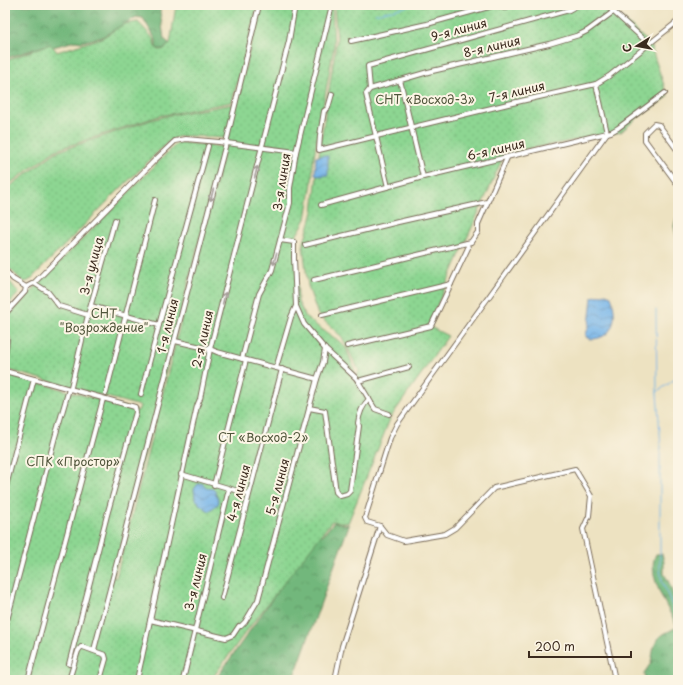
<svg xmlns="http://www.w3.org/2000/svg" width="683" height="685" font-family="'Playpen Sans',sans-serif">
<defs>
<pattern id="forest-crowns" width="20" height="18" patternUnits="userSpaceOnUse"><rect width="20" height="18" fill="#72b77c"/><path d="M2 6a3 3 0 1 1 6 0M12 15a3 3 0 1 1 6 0" fill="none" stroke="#5f9565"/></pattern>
<pattern id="garden-dots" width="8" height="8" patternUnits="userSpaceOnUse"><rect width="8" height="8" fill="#8dd692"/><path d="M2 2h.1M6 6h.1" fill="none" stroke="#7bb87d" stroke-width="1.8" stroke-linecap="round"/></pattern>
<pattern id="water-waves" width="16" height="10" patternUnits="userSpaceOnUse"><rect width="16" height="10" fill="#76b5ea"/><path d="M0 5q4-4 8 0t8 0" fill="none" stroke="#6293bd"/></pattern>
</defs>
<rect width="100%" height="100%" fill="#fcf5e5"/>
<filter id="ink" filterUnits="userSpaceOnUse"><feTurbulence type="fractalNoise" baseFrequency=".025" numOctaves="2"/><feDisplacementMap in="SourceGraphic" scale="8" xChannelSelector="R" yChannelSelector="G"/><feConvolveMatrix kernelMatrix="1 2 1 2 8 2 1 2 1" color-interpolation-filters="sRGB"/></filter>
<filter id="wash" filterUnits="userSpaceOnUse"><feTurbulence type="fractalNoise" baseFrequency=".012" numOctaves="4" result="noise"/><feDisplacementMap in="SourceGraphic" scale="16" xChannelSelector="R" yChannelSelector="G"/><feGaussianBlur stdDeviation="0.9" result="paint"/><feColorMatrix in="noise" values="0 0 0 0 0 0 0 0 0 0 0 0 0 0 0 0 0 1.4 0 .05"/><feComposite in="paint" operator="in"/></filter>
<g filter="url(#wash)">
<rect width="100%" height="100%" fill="#ede2c1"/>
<g fill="url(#forest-crowns)" stroke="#56704d">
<path d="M9 5H161L160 11 164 39 170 44 163 49H159L156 48V40L143 18 136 17 102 37 82 42 75 41 53 47 50 44 7 58V8Z"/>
<path d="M677 215 678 216V245L674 226Z"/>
<path d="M334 522 349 525 293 680H215L287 578 298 528 323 535Z"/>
<path d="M656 554H662L664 562V574L668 580 678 608V680H645L644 673 651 663 654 646 660 636 677 627C669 608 645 575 656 554Z"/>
</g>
<g fill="url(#garden-dots)" stroke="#648058">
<path d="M176 5H258L232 102 159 116 56 150 5 187V61L50 44 54 48 57 52 102 38 124 24 138 22 154 39 155 47 159 50 164 49 170 44Z"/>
<path d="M261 5H332L334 46 313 162 312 182 306 219 296 236 298 302 306 317 317 326 339 341 346 348 355 371 353 378 374 413 390 419 348 523 332 521 242 637 211 680H5V373L138 411 140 406 5 369 11 338 5 331V320L39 283 178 142 223 147 113 577 116 578Z"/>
<path d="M334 5H608L650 44 668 97 636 119 621 132 505 153 428 326 448 336 391 417 374 411 355 379 359 371 342 337 318 315 308 286 303 246 313 212 320 146 337 39Z"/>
<path d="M234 104 226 138C212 138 190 134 177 137 168 140 154 156 147 163 106 201 69 242 29 281L23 282 5 264V190L56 152 151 120 170 115Z"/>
<path d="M5 276 19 293 5 308Z"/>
</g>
<g fill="url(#water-waves)" stroke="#587084">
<path d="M324 155 328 156V175L320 176 315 174 316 157Z"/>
<path d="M606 294 611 296C618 316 615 340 589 339L586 337V334L589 325 592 297Z"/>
<path d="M202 483 206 488 213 489 215 491 219 503 209 511 199 504 198 501 195 500 194 489 198 484Z"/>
</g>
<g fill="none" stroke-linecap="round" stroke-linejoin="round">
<g stroke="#76b5ea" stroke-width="1">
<path d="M375 14 414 5"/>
<path d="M656 310 657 393 661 448 660 454V568L662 581 678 620"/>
<path d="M657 392 678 377"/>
</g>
</g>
</g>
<g filter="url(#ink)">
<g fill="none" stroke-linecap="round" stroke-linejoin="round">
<g stroke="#796a57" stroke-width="6">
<g id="minor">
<path d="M606 5 649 44"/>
<path d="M351 41 427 24 496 5 504 8 510 5"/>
<path d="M400 80 423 177"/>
<path d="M596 84 607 133 397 424 390 438 365 518 367 522 380 526 387 535 404 541 445 534 455 528 494 488 575 469 591 496 589 516 583 529 615 680"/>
<path d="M370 89 428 72 549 44 579 35 587 31 613 12"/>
<path d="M332 94 328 108 324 111 320 135 319 150 508 104 596 84 609 76 678 21"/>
<path d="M678 151 659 125 654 124 645 133V140L678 185"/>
<path d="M388 187 366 94 370 89 368 66 569 10 578 5"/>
<path d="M321 205 423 177 611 132 618 128 665 93"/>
<path d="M305 245 398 222 487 202"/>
<path d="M5 270 13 279 26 287 34 283 155 160 175 141 186 139 219 142 296 152"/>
<path d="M314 280 467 243"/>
<path d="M34 283 48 292 59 306 88 315"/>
<path d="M91 306 159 325"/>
<path d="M296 306 304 324 325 349 356 378 358 381"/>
<path d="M5 314 25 292 26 287"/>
<path d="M322 315 451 284"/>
<path d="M5 337 7 340 5 355"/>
<path d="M175 341 210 349 217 352 317 379"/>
<path d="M347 346 431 326 468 248 467 243 471 242 478 232V224L507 158"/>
<path d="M242 359 259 294 272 270 290 203V188L296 152 332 5"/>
<path d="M276 368 291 317 296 306 294 258V242L280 240"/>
<path d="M5 371 135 407 136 412 107 515 69 664"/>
<path d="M71 387 88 315 115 220"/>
<path d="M106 393 155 200"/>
<path d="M141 394 159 325 208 146"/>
<path d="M309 408 325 411 336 492 340 496 347 494 350 491 359 426 358 423C359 414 362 406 369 399"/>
<path d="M389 414 375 409 358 381 409 367"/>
<path d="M181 474 248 494"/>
<path d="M214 485 246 360"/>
<path d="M5 490 34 379"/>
<path d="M222 598 282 369"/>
<path d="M150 620 226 638 233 635 239 626"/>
<path d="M241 626 245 622 258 600 317 379 323 362 325 349"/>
<path d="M5 628 55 437 69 389"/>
<path d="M94 650 226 143 259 5"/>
<path d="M28 680 103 399"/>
<path d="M69 680 78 651 81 647H83L105 655 106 659 100 680"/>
<path d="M137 680 197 406 200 399 210 349 289 41 295 5"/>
<path d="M183 680 229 489"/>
<path d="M335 680 342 646 380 526"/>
</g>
</g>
<use href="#minor" stroke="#fff" stroke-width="4"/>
</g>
<defs><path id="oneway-shaft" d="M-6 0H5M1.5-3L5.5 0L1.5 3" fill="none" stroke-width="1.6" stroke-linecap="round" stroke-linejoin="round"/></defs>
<g stroke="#a79f9a">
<use href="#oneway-shaft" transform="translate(256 172) rotate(-76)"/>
<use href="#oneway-shaft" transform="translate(212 195) rotate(104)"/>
<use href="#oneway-shaft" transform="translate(275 259) rotate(105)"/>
<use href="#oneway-shaft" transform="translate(224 298) rotate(-76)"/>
</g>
</g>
<g text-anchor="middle" stroke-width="4" stroke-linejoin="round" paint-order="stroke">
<g font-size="12" fill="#3b2a1e" stroke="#fcf5e5">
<text transform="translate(459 30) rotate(-15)" y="4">9-я линия</text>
<text transform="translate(492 47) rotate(-13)" y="4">8-я линия</text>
<text transform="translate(517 92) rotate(-13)" y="4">7-я линия</text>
<text transform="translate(496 150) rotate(-13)" y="4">6-я линия</text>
<text transform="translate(282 182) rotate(-81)" y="4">3-я линия</text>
<text transform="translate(92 266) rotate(-75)" y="4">3-я улица</text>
<text transform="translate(168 326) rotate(-76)" y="4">1-я линия</text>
<text transform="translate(203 339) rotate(-77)" y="4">2-я линия</text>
<text transform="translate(278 487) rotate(-75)" y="4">5-я линия</text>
<text transform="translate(239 493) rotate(-75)" y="4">4-я линия</text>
<text transform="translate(196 582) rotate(-76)" y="4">3-я линия</text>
</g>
<g font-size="12" fill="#50553b" stroke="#fcf5e5">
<text x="425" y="104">СНТ «Восход-3»</text>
<text x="104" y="318">СНТ<tspan x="104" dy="14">"Возрождение"</tspan></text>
<text x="263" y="442">СТ «Восход-2»</text>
<text x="73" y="466">СПК «Простор»</text>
</g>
</g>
<rect width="683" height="685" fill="none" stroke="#fcf5e5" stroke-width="20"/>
<g transform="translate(637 46) rotate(259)" stroke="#fcf5e5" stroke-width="3" paint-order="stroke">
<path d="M0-3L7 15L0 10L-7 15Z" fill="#3b2a1e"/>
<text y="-6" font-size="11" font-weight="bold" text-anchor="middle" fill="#3b2a1e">С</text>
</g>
<path d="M529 651v6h102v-6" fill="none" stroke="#3b2a1e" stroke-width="2"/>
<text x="535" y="651" font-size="12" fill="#3b2a1e" stroke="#fcf5e5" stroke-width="3" paint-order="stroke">200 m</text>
</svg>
